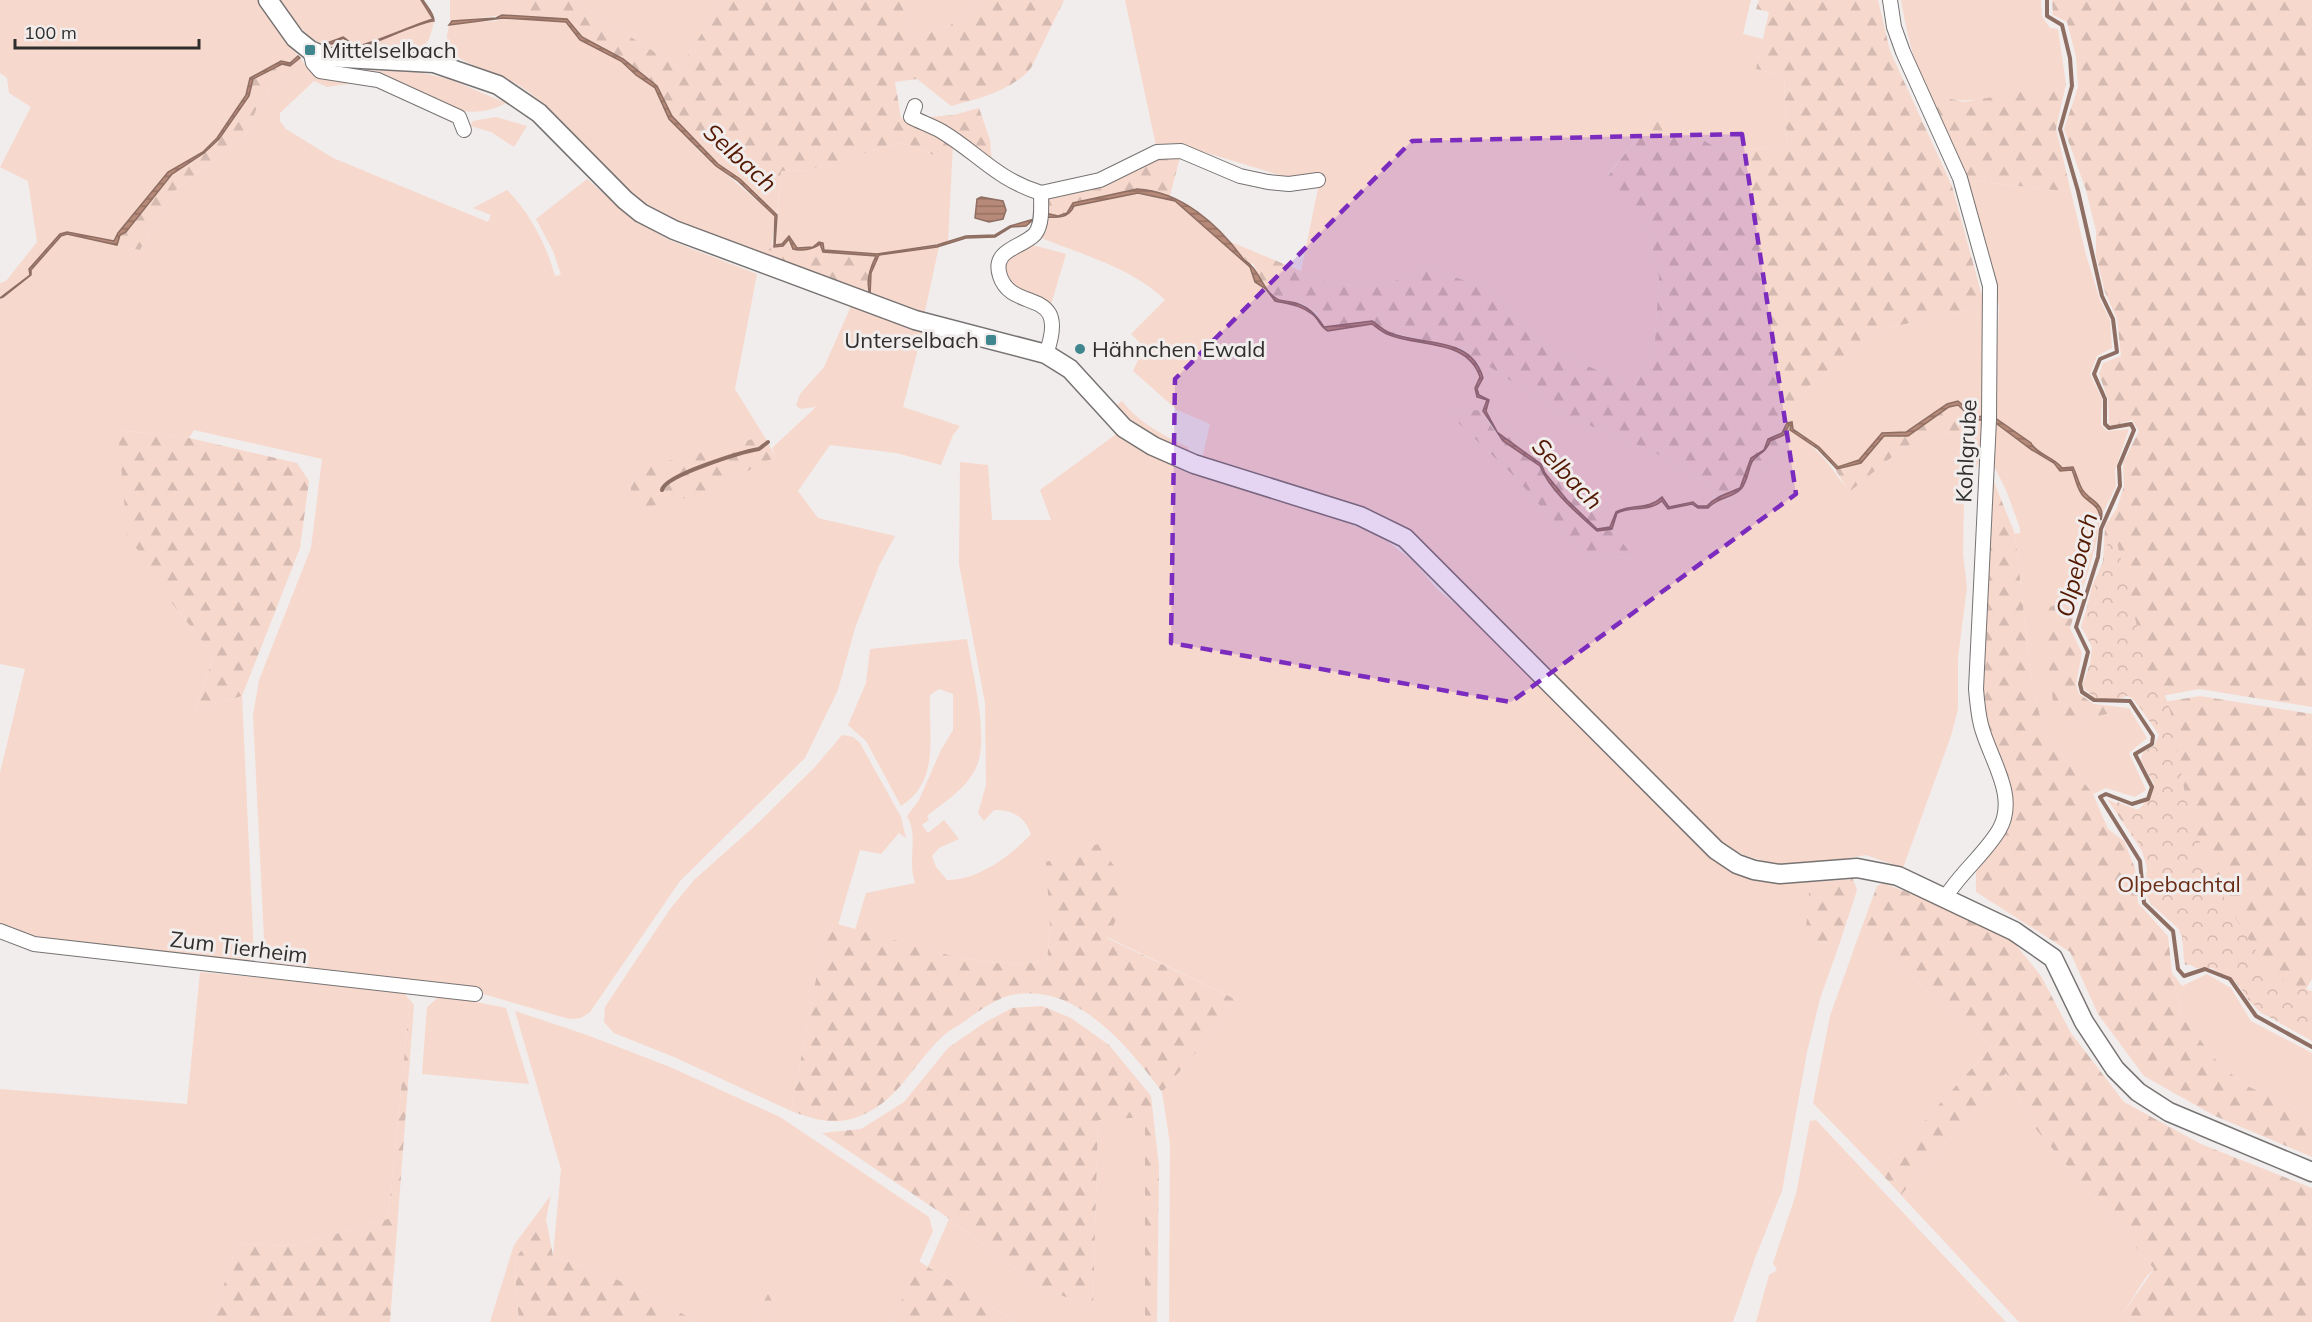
<svg xmlns="http://www.w3.org/2000/svg" width="2312" height="1322" font-family="Mulish,sans-serif">
<defs>
<pattern id="forest-firs" width="22" height="20" patternUnits="userSpaceOnUse" patternTransform="scale(1.5)"><rect width="22" height="20" fill="#f7d8cd"/><path d="M5 1l3.5 6h-7zM16 11l3.5 6h-7z" fill="#d4bab0"/></pattern>
<pattern id="park-crowns" width="20" height="18" patternUnits="userSpaceOnUse" patternTransform="scale(1.5)"><rect width="20" height="18" fill="#f7d8cd"/><path d="M2 6a3 3 0 1 1 6 0M12 15a3 3 0 1 1 6 0" fill="none" stroke="#d4bab0"/></pattern>
<pattern id="water-rules" width="6" height="5" patternUnits="userSpaceOnUse" patternTransform="scale(1.5)"><rect width="6" height="5" fill="#b78978"/><path d="M0 2.5h6" fill="none" stroke="#957063"/></pattern>
</defs>
<rect width="100%" height="100%" fill="#f1edec"/>
<g fill="#f7d8cd">
<path d="M0 0H259L298 56 248 90 217 138 203 152 168 172 118 233 114 241 67 232 60 234 30 269V275L24 280 31 275V270L61 236 67 234 140 250 171 194 247 133 258 105 303 62 318 78 361 82 327 87 314 81 280 113V121L286 129 333 158 488 222 491 215 473 208 507 190C530 213 546 244 555 276L561 275 553 251 536 219 587 179 634 220 669 240 757 274 735 389 764 436 645 468 631 483V501L733 479 764 461 776 458 772 448 816 407 800 409 796 405 800 394 824 367 851 306 923 330 903 407 960 426 953 435 941 465 896 453 830 445 798 491 818 518 895 536 879 566 855 628 838 690 805 758 680 881 590 1012 581 1018 569 1019 459 987 274 969 265 959 253 715 259 680 311 548 322 459 194 430 189 438 118 430 175 607 214 656 195 709 242 696 254 956 244 966 39 939 0 927V773L25 669 0 664V298L9 291 0 296V283L6 281 37 242 28 181 0 167 31 107 9 93 7 78 0 73Z"/>
<path d="M278 0H421L433 16V19C420 22 362 48 355 46 352 45 350 42 347 40L355 47C381 47 407 23 434 21 431 33 429 47 416 52 409 54 330 50 324 46 305 36 290 17 278 0Z"/>
<path d="M450 0H505L521 16 502 15 450 22Z"/>
<path d="M572 0H723L680 68Z"/>
<path d="M901 0H983L948 27 912 38Z"/>
<path d="M1125 0H1751L1743 34 1763 39 1756 69 1784 76 1787 149 1717 148 1656 113 1608 175 1649 233 1659 277 1655 342 1635 387 1554 351 1491 289 1426 268 1387 284 1335 285 1301 271 1321 174 1286 177 1174 143 1156 146Z"/>
<path d="M1901 0H2041L2042 16 2050 28 2058 29 2066 84C2035 90 1950 115 1928 88 1914 70 1905 23 1901 0Z"/>
<path d="M503 18 566 22C577 42 600 47 618 59 626 64 631 72 639 77 650 85 660 89 661 105L698 150 775 216 772 244 764 258C724 242 683 229 647 206 598 174 564 112 517 84 500 74 452 63 447 44 446 39 448 31 449 26L453 23 496 21Z"/>
<path d="M333 70 413 71 449 79 506 103C489 113 470 113 451 110Z"/>
<path d="M496 117 527 126 514 147 491 132 470 126 473 121Z"/>
<path d="M898 143 913 146 952 163 948 242 877 254 824 250 815 247 798 248 784 243 775 245 781 171 809 170Z"/>
<path d="M1966 180 2071 192 2086 255 2100 300 2110 320 2112 348 2097 356 2090 374 2102 399 2101 425 2107 431 2129 429 2115 470 2116 486 2102 515C2100 502 2092 502 2085 493 2078 485 2078 476 2073 467L2061 468C2054 457 2036 454 2031 443L1994 417 1999 308 1993 267Z"/>
<path d="M1138 193 1175 201 1250 267 1255 282 1266 289 1275 301C1288 304 1301 305 1312 314 1319 319 1320 327 1328 331L1372 323C1376 327 1382 332 1387 334 1419 348 1467 338 1480 377L1475 388 1478 397 1487 401 1484 410 1447 411 1514 476 1583 554 1634 559 1612 529 1617 513C1632 505 1648 513 1662 500L1668 509 1693 504 1698 508H1708C1717 498 1722 495 1734 501L1796 434C1826 455 1828 465 1849 491L1903 448 1932 436 1968 430 1981 439 1979 461 1964 501 1963 554 1967 587 1958 658V709L1951 736 1903 868 1866 855 1813 864H1773L1744 855 1722 843 1411 533C1351 496 1270 480 1202 459L1210 424 1177 410 1133 371 1144 347 1131 334 1165 300C1133 268 1080 254 1039 237L1045 217C1058 218 1069 218 1074 206Z"/>
<path d="M1029 244 1066 254 1050 308 1007 282 1004 262Z"/>
<path d="M925 246H939L924 316 872 297C867 282 871 269 879 255Z"/>
<path d="M1985 307 1984 416 1976 417 1958 401 1947 404 1906 432 1882 433 1859 460 1838 467 1819 447 1787 423 1807 388 1877 330Z"/>
<path d="M1479 364H1485L1562 414 1654 452 1726 495 1716 497 1707 506H1698L1693 502 1669 507 1662 498C1647 511 1632 503 1616 512L1610 527 1491 410H1486L1489 400 1479 395 1477 388 1483 378Z"/>
<path d="M1122 401C1138 422 1164 436 1188 447L1190 453C1163 445 1133 429 1117 405Z"/>
<path d="M1993 421 2032 450 2054 462 2060 471 2072 470C2076 479 2076 487 2083 495 2087 500 2094 501 2098 507 2106 522 2084 585 2078 603L2069 602 2063 726 2129 708 2147 738 2129 753 2146 790 2135 797 2106 788 2093 794 2044 731 2032 685 2015 534 2020 533V528L2006 490 1991 460Z"/>
<path d="M1119 432 1380 536 1413 561 1438 590 1480 624 1587 734 1710 856 1737 874 1773 883 1810 882 1806 941 1839 945 1820 999 1807 1052 1782 1191 1755 1258 1733 1322H1169L1170 1144 1162 1092 1216 1029 1235 999 1107 937 1050 925 1047 962 1006 964 959 958 855 930 866 893 915 883C907 860 919 837 907 816L919 800 941 750 953 730V694L939 689 930 695C928 734 941 781 901 806L866 741 848 725 866 683 870 649 967 639C972 671 990 739 976 768 966 789 944 802 927 816L929 820 922 825 928 833 944 820 959 839 939 848 932 856 936 867 947 880C977 881 1011 856 1031 834 1025 817 1012 809 994 810L984 821 978 813 986 785 985 703 959 564 960 462 988 465 992 520H1051L1040 490Z"/>
<path d="M842 735 853 737 860 743 901 817 906 838 899 833 881 854 860 850 838 925 827 922 791 1111 674 1057 614 1033 604 1022 605 1007 670 909 694 880 759 822 815 767Z"/>
<path d="M1860 932 1992 1046 1879 1171 1813 1103 1830 1016Z"/>
<path d="M200 972 402 991 410 1000 388 1219 293 1246 237 1244 212 1322H0V1089L187 1104Z"/>
<path d="M2172 973 2182 986 2207 974 2231 988 2251 1021 2312 1053V1115L2247 1086 2220 1065 2182 1017Z"/>
<path d="M441 995 506 1008 529 1084 422 1074 427 1007Z"/>
<path d="M515 1011 587 1035 670 1067 780 1117 929 1217 933 1231 892 1322H771L772 1287 752 1322H698L614 1278 553 1256 561 1169Z"/>
<path d="M2006 1073 2035 1128 2154 1269 2146 1277 2123 1313 2130 1322H2019L1901 1195Z"/>
<path d="M1145 1117 1147 1322H1016L928 1267 949 1219 1036 1285 1093 1308 1098 1119Z"/>
<path d="M1816 1120 2006 1322H1756L1769 1275 1777 1270 1773 1263 1796 1194 1810 1121Z"/>
<path d="M551 1195 546 1219 514 1260 519 1322H490L514 1245Z"/>
</g>
<g fill="url(#forest-firs)">
<path d="M505 0H572L680 68 723 0H901L912 38 948 27 983 0H1064L1031 68C1013 90 978 99 951 106L917 79 895 82 901 118 953 144 952 163 913 146 898 143 809 170 781 171 777 215 740 179 718 164 672 116 657 86 623 59 582 37 567 19 521 16Z"/>
<path d="M1759 0H1878L1890 51 1952 186 1985 307 1877 330 1807 388 1782 433 1768 439 1764 450 1751 458 1740 488 1726 495 1654 452 1562 414 1485 364H1479L1463 349 1388 332 1372 321 1324 327 1316 313 1303 304 1276 299 1258 280 1257 271 1253 264 1244 260 1226 240 1335 285 1387 284 1426 268 1491 289 1554 351 1635 387 1655 342 1659 277 1649 233 1608 176 1656 113 1717 148 1787 149 1784 76 1756 69 1769 12 1756 9Z"/>
<path d="M2052 0H2312V707L2199 689 2151 698 2152 704 2200 696 2312 714V979L2285 1023C2277 1019 2265 1016 2259 1011 2228 982 2239 960 2185 965L2184 945 2178 927 2150 903 2146 892 2148 874 2144 854 2107 799 2129 810 2150 808 2157 784 2141 756 2157 750 2159 733 2130 695 2095 696 2085 690 2083 683 2095 651 2083 625 2092 586 2103 562 2105 526 2117 508 2124 486 2123 463 2139 431 2132 420 2112 426 2109 424 2108 399 2099 374 2103 363 2121 356 2117 319 2105 292 2096 256V231L2086 190 2064 129 2078 87 2076 57 2067 22 2053 15Z"/>
<path d="M300 58 303 62 258 105 247 133 171 194 140 250 117 245 120 235 126 232 172 174 204 153 219 139 249 96 253 80 282 64 290 66Z"/>
<path d="M2066 84 2056 129 2071 192 1966 180 1928 88 1947 98 1964 102Z"/>
<path d="M979 108 990 140 992 163 929 119 930 117 953 115Z"/>
<path d="M1181 153 1170 196 1137 189 1073 203 1067 213 1058 216 1045 213 1049 197 1156 157Z"/>
<path d="M789 238 793 249C801 251 814 250 819 244L823 252 876 256 867 288 870 296 764 258 772 244 774 247 783 246Z"/>
<path d="M1957 405 1974 420H1983L1981 439 1968 430 1932 436 1903 448 1849 492 1832 464 1837 469C1859 465 1871 453 1884 436H1908L1949 407Z"/>
<path d="M1484 410C1490 437 1518 448 1538 464 1542 468 1544 475 1548 480 1563 498 1579 515 1596 531L1612 529 1635 559 1583 554 1514 476 1446 411Z"/>
<path d="M1486 410H1491L1610 527 1597 530 1567 500 1545 473 1541 464 1497 432Z"/>
<path d="M1789 425H1791L1790 430 1796 434 1734 501 1726 497C1752 483 1740 473 1754 459 1762 452 1766 452 1770 441L1784 435Z"/>
<path d="M118 430 189 438 297 463 309 481 300 548 242 696 195 709 214 656 175 607 127 534Z"/>
<path d="M764 436 767 441 758 448 681 473 662 485 661 491C676 474 733 454 759 450L768 443 776 458C760 462 749 471 735 478 711 490 662 508 637 507L631 501V483L645 467Z"/>
<path d="M1990 472 2015 534 2032 685 2044 731 2093 794 2108 829 2124 841 2135 868 2138 903 2168 936 2172 973 2182 1017 2220 1065 2247 1086 2312 1115V1157L2215 1116 2144 1076 2098 1014 2070 952 1976 892V867L2001 840 2010 821 1985 726 1980 686Z"/>
<path d="M2069 601 2078 603 2070 628 2082 653 2076 684 2079 694 2094 704 2129 708 2063 726 2054 710 2042 609Z"/>
<path d="M1098 844 1131 889 1107 938 1235 999 1216 1029 1162 1092C1128 1046 1074 979 1008 996 994 1000 977 1012 965 1021 956 1027 946 1032 939 1040 912 1066 896 1104 857 1117 833 1126 813 1119 791 1111L827 921 959 958 1006 964 1047 962 1050 925 1046 862Z"/>
<path d="M1853 879 1857 890 1839 945 1805 941 1810 882Z"/>
<path d="M1883 883 1923 898 2012 940 2041 976 2071 1033 2124 1102 2201 1144 2312 1188V1322H2130L2123 1313 2154 1269 2035 1128 2006 1073 1901 1195 1879 1171 1992 1046 1860 932 1877 886Z"/>
<path d="M410 1000 414 1005 390 1322H212L237 1244 293 1246 388 1219Z"/>
<path d="M1042 1006 1071 1018 1109 1045 1151 1096 1159 1167 1157 1322H1147L1145 1315V1117L1098 1120 1093 1308 1036 1285 944 1215 822 1133 861 1129 904 1102 948 1048 984 1023 1012 1008Z"/>
<path d="M546 1219 553 1256 614 1278 698 1322H519L514 1260Z"/>
<path d="M919 1261 928 1267 1016 1322H892Z"/>
<path d="M773 1285 771 1322H752Z"/>
</g>
<path fill="url(#park-crowns)" d="M2114 530 2147 668C2178 698 2176 757 2186 797 2199 850 2222 900 2253 946 2259 954 2264 965 2271 972 2282 982 2298 988 2312 991V1041L2260 1012 2237 983 2212 968H2196L2184 961 2182 932 2151 904 2145 893 2147 867 2140 845 2114 805 2117 802 2138 810 2152 795 2154 784 2141 760 2143 752 2154 746 2159 735 2135 700 2127 696 2118 699H2095L2082 685 2089 673 2092 647 2081 626 2105 557 2109 537Z"/>
<g fill="url(#water-rules)" stroke="#8e6e62" stroke-width="1.5">
<path d="M421 0H423C427 7 434 13 434 21 416 22 365 50 355 47 351 45 347 40 343 38L332 44 327 43 343 37C347 39 351 44 355 46 362 48 420 22 433 19Z"/>
<path d="M502 15 567 19 582 37 623 59 657 86 672 116 718 164 740 179 777 215 775 245 782 244 789 236 797 248 813 247 819 242 823 243 824 250 877 254 937 245 966 236 995 235 1010 226 1034 219 1026 226 1011 227 995 237 966 238 937 247 879 255 871 273 870 296C866 282 869 270 876 256L823 252 820 244C813 250 801 251 793 249L789 239 783 246 774 247 775 216 738 181 716 166 669 119 655 88 636 75 621 61 580 40 566 22 503 18 449 25 452 21 496 18Z"/>
<path d="M298 56 300 58 290 66 282 64 253 79 249 96 219 139 204 153 172 174 126 232 120 235 117 245 67 234 61 236 31 270V275L3 297 0 298 30 275 29 269 60 234 67 232 114 241 118 233 168 172 203 152 217 138 246 95 250 78 281 61 290 63Z"/>
<path d="M1137 189C1181 191 1219 225 1244 260 1260 269 1261 289 1277 299 1280 301 1287 301 1291 302 1307 305 1315 313 1324 327L1372 321C1377 324 1382 329 1388 332 1421 347 1471 334 1483 378L1477 389 1479 395 1489 400 1486 411 1497 432 1541 464 1545 473 1567 500 1597 529 1610 527 1616 512C1632 503 1647 511 1662 497L1669 507 1693 502 1698 506H1707C1716 496 1727 494 1740 488L1751 458 1764 450 1768 439 1782 433 1787 423 1792 422 1793 429 1819 447 1838 467 1859 460 1882 433 1906 432 1947 404 1958 401 1976 417 1984 416 1983 420H1974L1958 405 1949 407 1908 436H1884L1861 463 1837 469 1818 449 1790 430 1791 426 1789 425 1784 435 1770 441C1765 455 1757 453 1752 462 1748 470 1747 483 1741 489 1731 499 1718 497 1708 508H1698L1692 504 1668 509 1662 501C1648 513 1632 505 1617 513L1612 529 1597 531C1577 513 1550 491 1540 466L1503 441 1483 411 1487 400 1477 397 1475 388 1480 377C1467 338 1419 348 1387 334 1382 332 1376 327 1372 324L1328 331C1320 327 1319 319 1312 314 1301 305 1288 304 1275 301L1266 289 1255 282 1250 267 1175 201 1138 193 1074 206C1069 218 1058 218 1045 217V213L1058 216 1067 213 1073 203Z"/>
<path d="M981 197 1003 201 1006 210 1003 219 989 222 975 218 977 199Z"/>
<path d="M1994 417 2031 443C2036 454 2054 457 2062 468L2073 467C2077 475 2078 482 2082 489 2089 501 2106 503 2101 520 2098 505 2094 506 2084 497 2077 490 2076 479 2072 470L2060 471 2054 463 2032 450 1993 421Z"/>
</g>
<g fill="none" stroke-linecap="round" stroke-linejoin="round">
<g stroke="#8e6e62" stroke-width="4">
<path d="M2047 0V16L2062 25 2070 58 2072 86 2060 129 2078 191 2102 296 2113 319 2117 352 2100 359 2094 374 2105 399V424L2109 428 2131 424 2134 430 2119 466 2120 486 2101 529 2098 557 2076 627 2088 652 2080 684 2082 692 2094 700 2130 701 2153 736 2152 744 2135 754 2152 787 2148 799 2132 804 2106 794 2100 797 2140 861 2144 903 2173 931 2178 969 2184 976 2205 969 2230 979 2256 1016 2312 1047"/>
<path d="M662 490C665 475 742 452 759 449L768 442"/>
</g>
<g stroke="#767372" stroke-width="16">
<g id="street">
<path d="M1890 0 1894 27 1903 52 1960 178 1990 286 1989 420 1976 689C1977 701 1978 713 1981 725 1989 758 2019 796 1999 830 1984 855 1960 873 1945 898"/>
<path d="M310 50 313 63 320 71 378 80 459 117 464 130"/>
<path d="M915 106 911 117C921 122 932 126 941 131 978 153 996 179 1041 193 1041 205 1043 224 1035 234 1022 248 991 249 1000 276 1012 314 1071 285 1046 354"/>
<path d="M1041 193 1100 180 1157 152 1181 151 1240 176 1268 182 1289 184 1318 180"/>
<path d="M0 931 34 944 475 994"/>
</g>
</g>
<g stroke="#767372" stroke-width="21">
<path id="secondary" d="M268 0 295 38 310 50 326 57 434 63 498 85 539 113 625 200 641 213 674 230 915 320 1046 354 1070 369 1124 428 1153 446 1194 464 1360 516 1405 538 1716 850 1737 864 1754 870 1780 874 1857 868 1898 876 2014 931 2053 958 2084 1022 2115 1069 2138 1092 2169 1112 2312 1172"/>
</g>
<use href="#street" stroke="#fff" stroke-width="14"/>
<use href="#secondary" stroke="#fff" stroke-width="18"/>
</g>
<path fill="#7b2cbf" fill-opacity="0.2" stroke="#7b2cbf" stroke-width="4.5" stroke-dasharray="12 8" stroke-linejoin="round" d="M1742 134 1796 494 1511 702 1171 643 1175 379 1412 141Z"/>
<g fill="#3f868f" stroke="#f1edec" stroke-width="2">
<rect x="304" y="44" width="12" height="12" rx="3"/>
<rect x="985" y="334" width="12" height="12" rx="3"/>
<circle cx="1080" cy="349" r="6"/>
</g>
<g text-anchor="middle" stroke-width="6" stroke-linejoin="round" paint-order="stroke">
<g font-size="22" fill="#302f2e" stroke="#f1edec" text-anchor="start">
<text x="322" y="58">Mittelselbach</text>
<text x="979" y="348" text-anchor="end">Unterselbach</text>
<text x="1092" y="357">Hähnchen Ewald</text>
</g>
<g font-size="22" fill="#302f2e" stroke="#f1edec">
<text transform="translate(1966 451) rotate(-87)" y="8">Kohlgrube</text>
<text transform="translate(239 947) rotate(7)" y="8">Zum Tierheim</text>
</g>
<g font-size="22" fill="#6a2e18" stroke="#f1edec">
<text x="2179" y="892">Olpebachtal</text>
</g>
<g font-size="24" font-style="italic" fill="#531902" stroke="#f1edec">
<text transform="translate(740 158) rotate(42)" y="8">Selbach</text>
<text transform="translate(1567 474) rotate(46)" y="8">Selbach</text>
<text transform="translate(2077 565) rotate(-76)" y="8">Olpebach</text>
</g>
</g>
<path d="M15 39v9h184v-9" fill="none" stroke="#302f2e" stroke-width="3"/>
<text x="24" y="39" font-size="18" fill="#302f2e" stroke="#f1edec" stroke-width="4.5" paint-order="stroke">100 m</text>
</svg>
